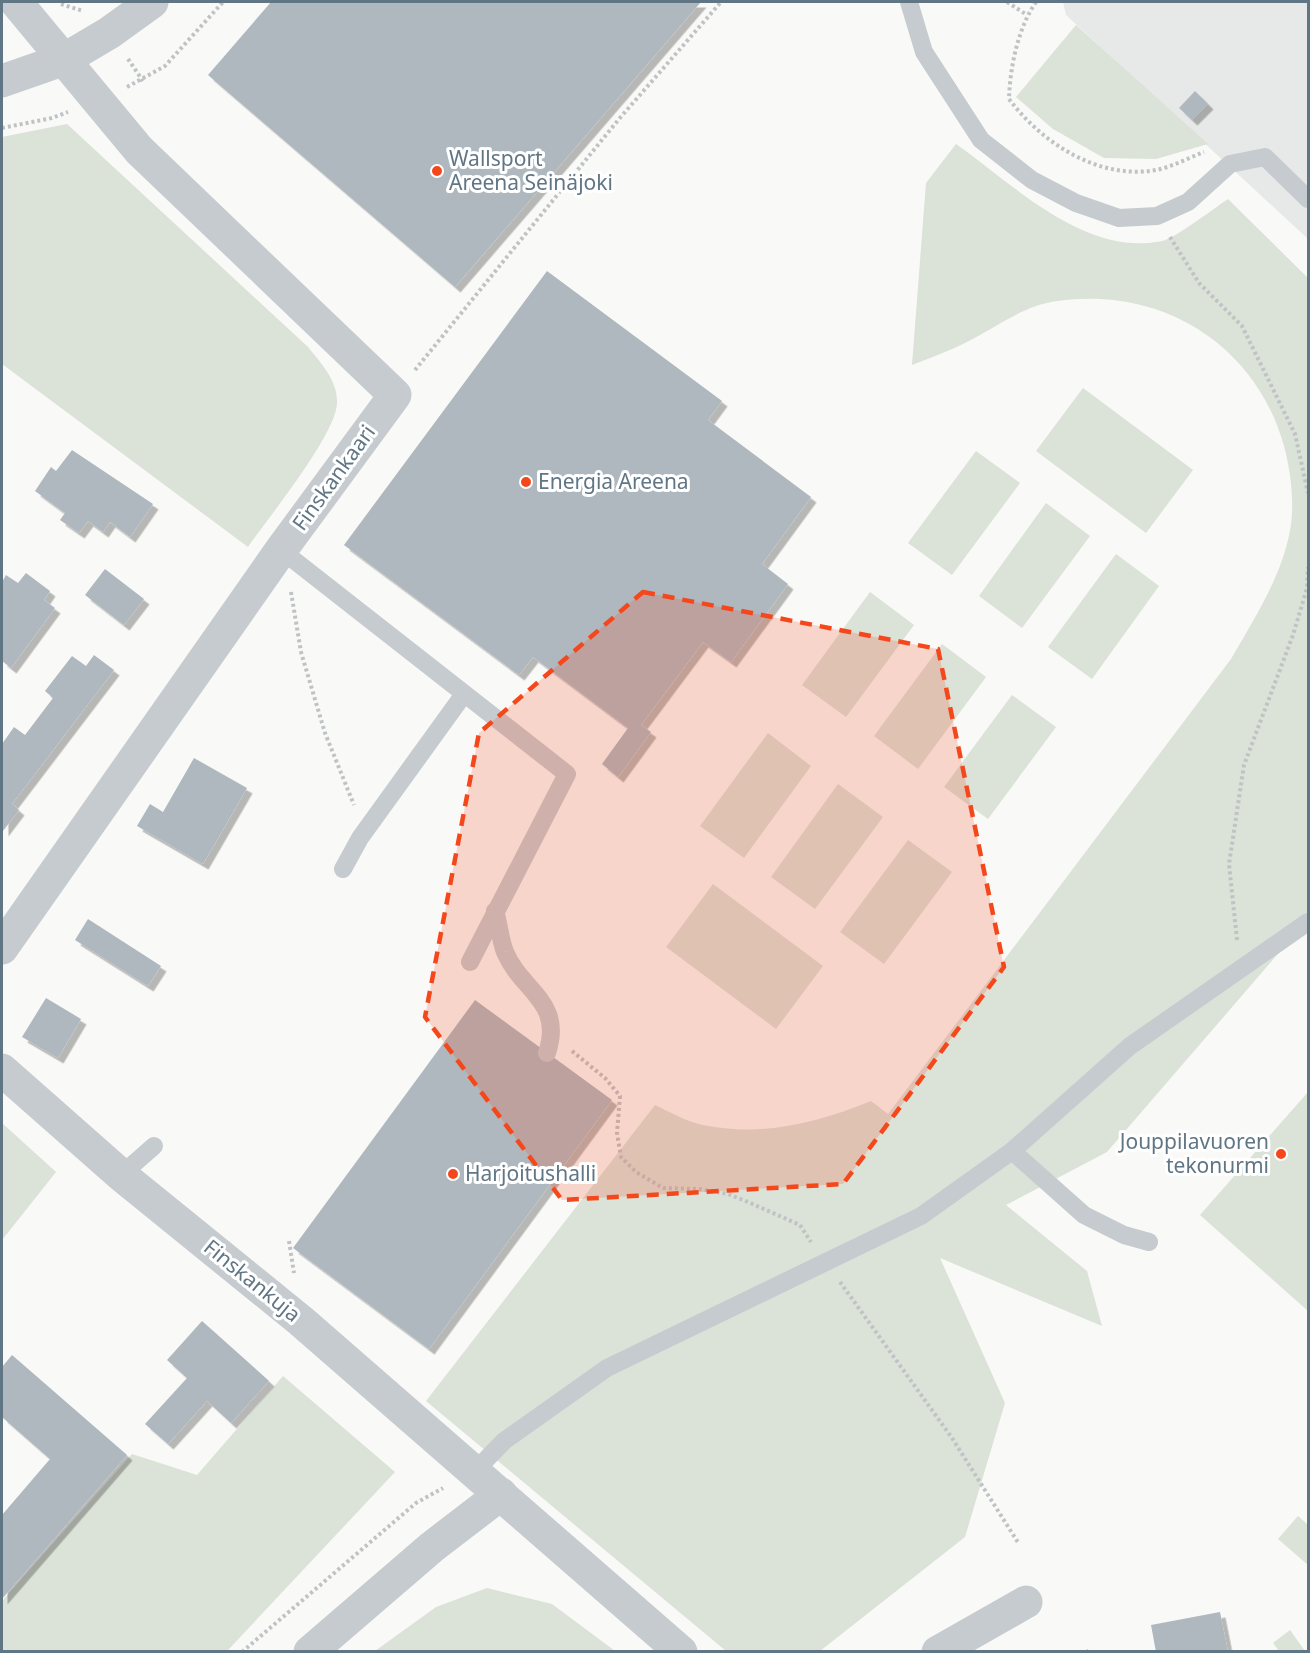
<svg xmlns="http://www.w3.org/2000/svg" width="1310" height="1653" font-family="'Noto Sans',sans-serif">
<defs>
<filter id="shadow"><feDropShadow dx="5.5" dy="5.5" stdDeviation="0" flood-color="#0004"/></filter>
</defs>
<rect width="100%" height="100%" fill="#f9f9f7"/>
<path fill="#e7e8e8" d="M1063 2H1308V239L1066 15Z"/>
<g fill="#dbe2d7">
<path d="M1076 25 1208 144 1156 159 1104 158 1053 129 1016 97Z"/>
<path d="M67 124 308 347C321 363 338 381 337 403 336 435 268 518 248 547L2 364V137Z"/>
<path d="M956 144C1014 185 1085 257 1162 241 1176 238 1214 208 1228 199L1308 278V919L1107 1152 1006 1205 1087 1271 1102 1326 940 1258 1005 1403 965 1537 820 1651H726L426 1401 655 1105C670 1112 687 1122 703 1125 762 1137 817 1123 871 1101L888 1114 1231 659C1254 619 1281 578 1290 531 1295 503 1291 473 1284 446 1256 344 1161 286 1057 301 1022 306 997 327 967 342 949 351 930 358 912 365L926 183Z"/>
<path d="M1083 388 1193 470 1146 533 1036 451Z"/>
<path d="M976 451 1020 483 952 575 908 543Z"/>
<path d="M1046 503 1090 536 1022 628 979 596Z"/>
<path d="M1116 554 1159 586 1092 679 1048 647Z"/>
<path d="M870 592 914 625 846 717 802 685Z"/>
<path d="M942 644 986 677 918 769 874 736Z"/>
<path d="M1012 695 1056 727 988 819 944 787Z"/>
<path d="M768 733 811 766 744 858 700 826Z"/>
<path d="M838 784 883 817 815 909 771 877Z"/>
<path d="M908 840 952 872 884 964 840 932Z"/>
<path d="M713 884 823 966 776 1029 666 947Z"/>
<path d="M1308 1092V1311L1200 1215Z"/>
<path d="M2 1123 56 1172 2 1240Z"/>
<path d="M283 1376 395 1472 229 1649 226 1652 2 1651V1601L132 1454 197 1475Z"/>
<path d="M1298 1516 1308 1525V1565L1278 1539Z"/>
<path d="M487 1588 552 1604 615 1651H375L436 1607Z"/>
<path d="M1290 1630 1305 1651H1279L1273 1643Z"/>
</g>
<g fill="#afb8bf" filter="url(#shadow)">
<path d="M271 2H701L455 287 208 75Z"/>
<path d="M1195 91 1208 104 1192 120 1179 108Z"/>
<path d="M547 271 722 401 708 420 811 497 762 564 788 584 731 662 703 642 641 725 651 732 618 777 602 764 628 728 533 657 519 675 344 545Z"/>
<path d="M72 450 153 504 130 537 110 522 103 532 88 521 79 533 60 520 65 513 35 491 51 467 56 471Z"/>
<path d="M105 569 144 599 124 625 85 595Z"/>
<path d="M26 573 50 591 44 600 55 608 11 668 2 661V582L6 575 18 583Z"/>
<path d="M94 655 114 670 12 804 19 810 3 831 2 744 14 727 25 735 53 698 45 691 72 656 86 666Z"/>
<path d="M194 758 247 788 203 864 137 826 150 804 163 812Z"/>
<path d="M88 919 161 966 148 986 75 940Z"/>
<path d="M46 998 81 1019 58 1058 22 1037Z"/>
<path d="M475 1000 612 1100 429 1349 293 1248Z"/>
<path d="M202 1321 269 1381 231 1423 207 1401 168 1444 145 1424 187 1378 167 1360Z"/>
<path d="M12 1355 127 1455 2 1599V1515L50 1459 2 1417V1367Z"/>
<path d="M1220 1612 1228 1652H1156L1151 1625Z"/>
</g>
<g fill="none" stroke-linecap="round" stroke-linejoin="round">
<g stroke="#c0c3c5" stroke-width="4" stroke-dasharray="3 3" stroke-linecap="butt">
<path d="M1007 2 1027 15"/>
<path d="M1036 2C1018 28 1010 67 1009 99 1042 143 1098 180 1156 170 1172 167 1188 158 1204 152"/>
<path d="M61 4 83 11"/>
<path d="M128 59 143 81"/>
<path d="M127 87 165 66 223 2"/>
<path d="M2 128 52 118 68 112"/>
<path d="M1170 237 1199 283 1242 326 1295 434 1308 493"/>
<path d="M415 370 619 119 721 2"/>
<path d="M291 592 301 652 325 733 354 805"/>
<path d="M1237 940 1229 864 1244 765 1293 635 1307 588 1308 567"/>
<path d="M572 1051 605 1078 620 1096 617 1133 621 1157 636 1172 663 1188 699 1189 728 1194 748 1202 800 1225 811 1242"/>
<path d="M289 1241 294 1273"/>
<path d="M840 1282 952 1438 1019 1544"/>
<path d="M1086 1650 1087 1652"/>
<path d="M242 1652 416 1503 443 1488"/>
</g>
<g stroke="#c6cbcf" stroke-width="18">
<path d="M909 2 924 52 981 140 1032 180 1076 203 1119 218 1157 216 1188 202 1230 164 1265 157 1308 199"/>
<path d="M281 550 567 774 470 962"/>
<path d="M343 869 360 838 464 694"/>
<path d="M495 911C499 924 500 939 505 952 522 992 564 1001 547 1053"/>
<path d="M1012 1151 1084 1215 1124 1235 1149 1242"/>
<path d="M121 1175 154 1146"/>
<path d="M474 1472 504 1441 607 1368 921 1216 1012 1151 1130 1046 1308 922"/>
</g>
<g stroke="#c6cbcf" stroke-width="33">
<path d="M2 948 281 550 395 395 139 150 16 2"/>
<path d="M2 1070 121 1175 301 1321 681 1652"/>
<path d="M310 1652 432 1547 501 1494"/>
<path d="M938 1652 1026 1602"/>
</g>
<path stroke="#c6cbcf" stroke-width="33" d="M2 81 65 59 109 33 152 2"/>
</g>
<path fill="#f5471c" fill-opacity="0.2" stroke="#f5471c" stroke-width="4.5" stroke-dasharray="12 8" stroke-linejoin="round" d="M643 592 938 649 1004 967 843 1184 562 1200 425 1017 479 733Z"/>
<g fill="#f5471c" stroke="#fff" stroke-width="2">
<circle cx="437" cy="171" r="6"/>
<circle cx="526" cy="482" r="6"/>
<circle cx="1281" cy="1154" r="6"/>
<circle cx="453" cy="1174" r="6"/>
</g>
<g text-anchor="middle" stroke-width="6" stroke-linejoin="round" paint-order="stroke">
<g font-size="21" fill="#617685" stroke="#fff" text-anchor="start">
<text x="449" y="166">Wallsport<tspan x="449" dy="24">Areena Seinäjoki</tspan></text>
<text x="538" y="489">Energia Areena</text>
<text x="1269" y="1149" text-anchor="end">Jouppilavuoren<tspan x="1269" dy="24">tekonurmi</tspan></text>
<text x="465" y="1181">Harjoitushalli</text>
</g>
<g font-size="21" fill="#617685" stroke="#fff">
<text transform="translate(334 478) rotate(-54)" y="7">Finskankaari</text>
<text transform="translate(252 1281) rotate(39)" y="7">Finskankuja</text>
</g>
</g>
<rect width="1310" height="1653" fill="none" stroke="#617685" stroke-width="6"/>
</svg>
